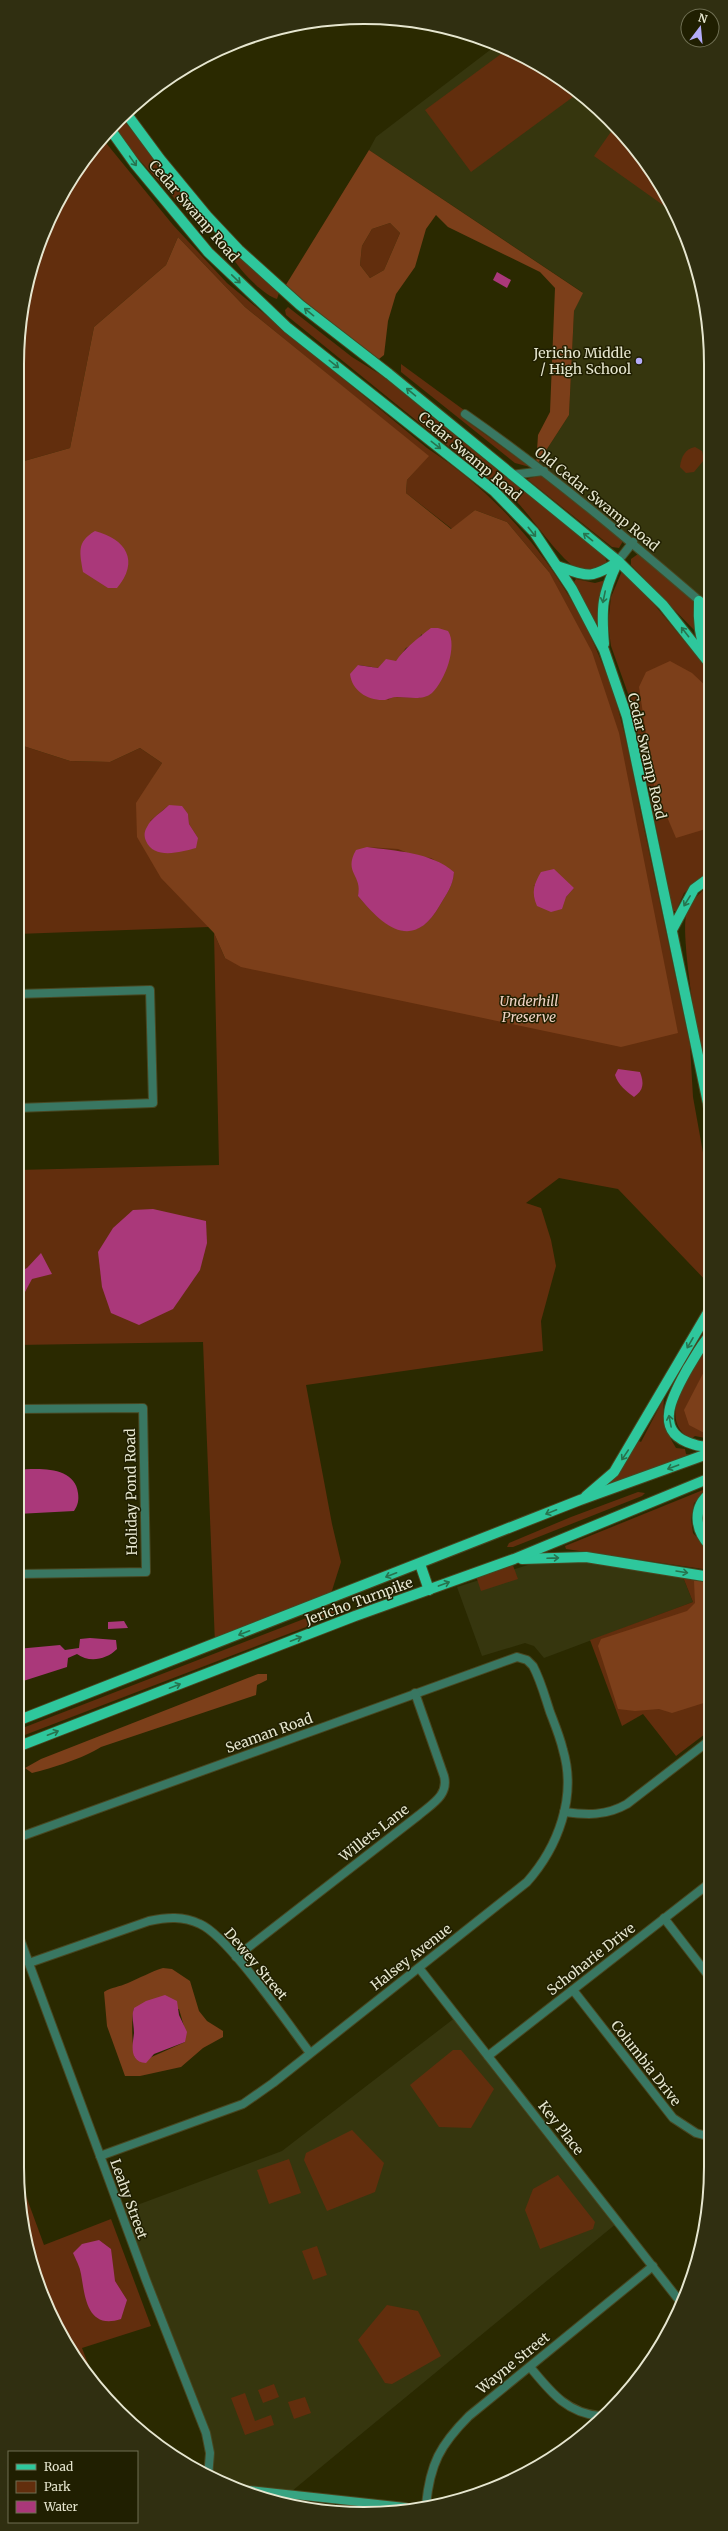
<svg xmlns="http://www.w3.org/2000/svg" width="728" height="2531" font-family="Merriweather,serif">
<rect width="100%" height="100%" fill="#2a2900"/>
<g fill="#36360e">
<path d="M494 47 537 63 610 119 675 211 708 319 709 609 536 466 569 415 574 311 582 292 369 150 376 137Z"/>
<path d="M552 1561H577L681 1572 693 1602 544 1658 534 1646 525 1643 482 1656 457 1587 531 1564Z"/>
<path d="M456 2017 617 2223 292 2491 225 2483 211 2478 210 2441 121 2211 282 2151Z"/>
</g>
<g fill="#622e0d">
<path d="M505 51 537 63 577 94 471 172 425 110Z"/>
<path d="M121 117 211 227 210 233 205 232 134 154 113 125Z"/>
<path d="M615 126 675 211 677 215 594 156Z"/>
<path d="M102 138 173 225 227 283 427 448C511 503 573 583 608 678 626 727 634 782 645 833 660 904 675 974 690 1045L693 1097 709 1186 710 1285 618 1189 559 1178 526 1203 541 1208 551 1240 556 1266 541 1321 543 1351 306 1385 332 1524 341 1562 329 1600 215 1644 203 1342 17 1345V1170L219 1165 214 933 225 958 387 939 209 927 17 934V744L70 761 110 762 140 748 162 763 144 792 549 572 507 522 475 510 452 529 406 493 407 480 428 456 245 307 178 237 166 265 94 327 70 448 17 463V364L24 297 43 231 75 171Z"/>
<path d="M390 223 400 233 384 270 370 278 360 265 362 246 372 229Z"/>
<path d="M231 248 279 293 277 299C263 295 232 264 229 249Z"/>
<path d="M288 307 352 357 381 375 604 556 607 562 604 569C598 569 588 573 582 571 563 565 533 518 516 501L286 315 285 310Z"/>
<path d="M401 364 468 413 464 419 530 467 515 463 401 372Z"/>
<path d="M695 447 702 451 704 460 694 472 686 473 680 467C681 457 685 449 695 447Z"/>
<path d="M541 475 621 538 623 541 619 548 612 547 527 479Z"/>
<path d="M638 554 694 602 696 632 631 565V559Z"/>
<path d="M622 571 653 603 709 671V871L684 893 676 911H673L631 702 611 646 608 624 611 597Z"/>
<path d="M576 579 595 583 606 580 599 622 596 623 574 582Z"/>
<path d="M701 603 709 610V658Z"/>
<path d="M709 885V1071C698 1055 681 938 686 916 689 903 699 893 709 885Z"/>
<path d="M710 1343V1439L695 1436 691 1439C653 1417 695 1369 710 1343Z"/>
<path d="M664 1398C662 1418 665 1430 676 1448L685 1449 686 1454 689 1455 606 1487 604 1485 619 1471 639 1441 641 1442Z"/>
<path d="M703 1490 704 1493 694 1503 691 1519 693 1533 710 1553V1570L566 1549 565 1546Z"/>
<path d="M638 1492 645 1493 642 1496 513 1547H507L509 1543 571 1517Z"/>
<path d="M710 1498V1535C701 1523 700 1509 710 1498Z"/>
<path d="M511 1560 518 1579 481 1591 475 1573Z"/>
<path d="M683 1577 710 1581V1704L704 1711 707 1730 705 1734 676 1756 643 1714 622 1726 590 1640 693 1602Z"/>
<path d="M345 1603 349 1607 314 1624 17 1738V1730L20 1729Z"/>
<path d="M453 2050H461L494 2089 471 2128 439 2127 410 2085Z"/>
<path d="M352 2130 384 2163 375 2192 327 2211 304 2160 306 2153Z"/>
<path d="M289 2159 301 2193 269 2204 257 2170Z"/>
<path d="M18 2174 44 2245 111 2219 151 2326 82 2348 95 2382 43 2300 24 2234Z"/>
<path d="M558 2175 595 2222 593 2229 540 2249 525 2210 533 2189Z"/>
<path d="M317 2246 327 2275 313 2280 302 2251Z"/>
<path d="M387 2305 418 2311 441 2356 392 2384 385 2383 358 2340Z"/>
<path d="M274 2384 279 2397 263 2403 258 2390Z"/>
<path d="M245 2393 255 2421 271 2415 274 2425 245 2435 231 2398Z"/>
<path d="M305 2397 311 2413 294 2419 288 2402Z"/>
<path d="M293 2502 378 2510 341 2513 292 2505Z"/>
</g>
<g fill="#7c3f1a" fill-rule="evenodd">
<path d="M369 150 583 293 574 311 569 415 536 466 538 435 550 412 555 288 540 272 448 227 436 215 426 229 415 267 396 294 388 321 384 355 379 359 372 357 284 288ZM390 223 400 233 384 270 370 278 360 265 362 246 372 229Z"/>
<path d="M178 237 245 307 429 456 407 480 406 493 451 529 475 510 507 522 549 572 592 652 619 733 678 1033 621 1047 241 967 225 958 214 933 161 878 137 837 136 803 162 763 140 748 110 762 70 761 17 744V463L70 448 94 327 166 265ZM422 634 420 698 393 697 388 700 358 665 379 668 396 661 406 648 414 644ZM169 805 188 814 189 824 198 838 150 821ZM367 847 398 849 418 857 431 858 454 872C453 886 447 893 440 905 414 951 384 927 358 896L360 888 358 880ZM533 885 574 888 566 897Z"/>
<path d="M670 661 692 673 709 689V828L676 838 654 786 639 687 646 672Z"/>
<path d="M710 1360V1436L689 1425 684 1410Z"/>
<path d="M701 1580 710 1582V1701L672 1713 659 1709 635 1711 618 1709 598 1646 601 1639 687 1611 695 1603 694 1581Z"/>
<path d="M258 1674H267V1680L257 1685 256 1695 101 1747C84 1758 52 1768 32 1773L25 1768 41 1759Z"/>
<path d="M163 1968 172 1969 190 1981 199 2011 207 2021 223 2031V2037L203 2048 181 2067 140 2076H125L107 2026 104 1992C112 1987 119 1987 128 1983 140 1978 150 1972 163 1968ZM134 2008 179 2009 185 2030V2042L147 2059 135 2057C132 2046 131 2020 134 2008Z"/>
<path d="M299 2504 367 2511 341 2513 296 2506Z"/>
</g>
<g fill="#aa387a">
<path d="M497 272 511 280 507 288 493 280Z"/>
<path d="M95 531C126 539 140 561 117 588H108L83 572C80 553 76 542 95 531Z"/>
<path d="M431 628H438L448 631C458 646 445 681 432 693 423 701 408 697 397 697 392 697 389 699 385 700 368 701 352 691 350 674L358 665 378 668 386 659 396 661C403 650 419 637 431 628Z"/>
<path d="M169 805 182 806 188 814 189 824 198 838 196 848C181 852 154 860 146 841 144 836 144 832 147 827 151 818 162 812 169 805Z"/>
<path d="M367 847C395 851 431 852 454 872 453 886 447 893 440 905 414 951 385 929 358 896 363 875 343 873 356 850Z"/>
<path d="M554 869 574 888 566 897 562 909 551 912 537 906C531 892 534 884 541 872Z"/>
<path d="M618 1069 640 1072C644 1083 644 1090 634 1097 626 1091 618 1085 615 1075Z"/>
<path d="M153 1209 206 1221 207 1243 200 1270 173 1309 139 1325 111 1313 102 1287 98 1252 113 1228 133 1210Z"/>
<path d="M41 1253 52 1274 32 1279 25 1292H17V1273L27 1268Z"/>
<path d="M17 1470C38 1468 75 1466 78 1493 79 1500 78 1505 74 1511L17 1514Z"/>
<path d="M124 1621 128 1628 108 1629V1622Z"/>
<path d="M90 1638 116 1640 117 1649C106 1660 89 1663 77 1654L68 1658 67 1667 17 1683V1649L60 1645 65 1650 79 1648 80 1639Z"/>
<path d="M165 1995 177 2001 179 2015 187 2032 185 2042 154 2054 146 2063C128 2062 133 2043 134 2033 134 2024 131 2017 134 2008L146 2001Z"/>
<path d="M99 2240 111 2249 115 2281 127 2300 121 2319C87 2330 85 2297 81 2274 80 2267 76 2260 73 2253L82 2244Z"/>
</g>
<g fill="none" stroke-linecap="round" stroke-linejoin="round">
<g stroke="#484721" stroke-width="10">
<g id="street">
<path d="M465 414C551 474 630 541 709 609"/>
<path d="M511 475 544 471"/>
<path d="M618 561 633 542"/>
<path d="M17 994 150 990 153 1103 17 1108"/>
<path d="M17 1409 143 1408 146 1572 17 1574"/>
<path d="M564 1812C587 1815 606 1816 627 1804L710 1740"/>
<path d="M17 1838 517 1657 527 1660 533 1666C541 1681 545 1697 550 1712 555 1725 560 1737 563 1750 577 1797 558 1847 527 1882L273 2083 243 2104 100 2156"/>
<path d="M664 1918 711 1979"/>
<path d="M17 1931 146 2280 206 2433 210 2453 208 2477"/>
<path d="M236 1957 419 1815C432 1804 449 1795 444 1776L415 1693"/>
<path d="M29 1963 149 1921C167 1917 183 1916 200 1924 228 1936 288 2024 310 2053"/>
<path d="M419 1968 682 2304"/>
<path d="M573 1990 673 2118 696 2133 711 2137"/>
<path d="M488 2056 711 1882"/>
<path d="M530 2367C550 2391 566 2413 600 2416"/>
<path d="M426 2505C430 2464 440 2445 469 2416L653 2266"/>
</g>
</g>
<g stroke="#484721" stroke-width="10">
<path id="secondary" d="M240 2489 405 2507"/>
</g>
<g stroke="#484721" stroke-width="12">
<g id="primary">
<path d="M126 113 160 159 207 216 239 250 300 305 389 374 618 561 663 605 709 663"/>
<path d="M110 129 135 164 208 252 288 328 494 491 534 532 572 589 604 650 627 717 709 1108"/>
<path d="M557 566C588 576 589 580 618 562"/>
<path d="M699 601C698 620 699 636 706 654"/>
<path d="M604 644C601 607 602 595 618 561"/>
<path d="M672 930 694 889 709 878"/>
<path d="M710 1335C701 1345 695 1357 688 1368 676 1390 652 1428 687 1442 695 1445 700 1447 710 1446"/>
<path d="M710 1493C692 1508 695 1530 710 1546"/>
<path d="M586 1496 614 1472 710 1309"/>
<path d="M522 1559 586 1557 710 1577"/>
<path d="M420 1564 429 1590"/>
<path d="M17 1721 580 1500 710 1453"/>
<path d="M17 1747 355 1616 514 1559 710 1478"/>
</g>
</g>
<use href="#street" stroke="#397762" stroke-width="8"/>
<use href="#secondary" stroke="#37a482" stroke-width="8"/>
<use href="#primary" stroke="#2ec79c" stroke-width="10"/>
</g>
<defs><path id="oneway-shaft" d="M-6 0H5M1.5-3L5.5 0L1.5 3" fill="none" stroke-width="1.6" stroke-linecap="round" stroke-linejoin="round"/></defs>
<g stroke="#27734e">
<use href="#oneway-shaft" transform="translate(133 161) rotate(55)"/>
<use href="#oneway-shaft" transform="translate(236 279) rotate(44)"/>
<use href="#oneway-shaft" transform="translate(309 312) rotate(-141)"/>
<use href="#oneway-shaft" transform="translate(334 364) rotate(38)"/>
<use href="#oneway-shaft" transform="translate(411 392) rotate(-140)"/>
<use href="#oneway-shaft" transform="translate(436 445) rotate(38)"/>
<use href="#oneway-shaft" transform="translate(532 532) rotate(51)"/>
<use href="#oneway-shaft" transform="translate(588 537) rotate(-141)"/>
<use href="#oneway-shaft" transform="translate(604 597) rotate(102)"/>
<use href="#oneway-shaft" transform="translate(685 632) rotate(-128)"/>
<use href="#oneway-shaft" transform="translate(687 901) rotate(122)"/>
<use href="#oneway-shaft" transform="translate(690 1343) rotate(120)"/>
<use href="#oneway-shaft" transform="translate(670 1421) rotate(-101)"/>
<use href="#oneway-shaft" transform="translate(625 1455) rotate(124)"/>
<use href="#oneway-shaft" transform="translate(673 1467) rotate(160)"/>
<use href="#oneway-shaft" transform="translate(551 1512) rotate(158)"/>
<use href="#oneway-shaft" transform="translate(553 1558) rotate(-2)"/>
<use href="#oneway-shaft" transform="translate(682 1572) rotate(9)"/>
<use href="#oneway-shaft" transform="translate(391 1575) rotate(159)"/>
<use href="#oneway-shaft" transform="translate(444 1584) rotate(-20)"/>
<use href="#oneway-shaft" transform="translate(244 1633) rotate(159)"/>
<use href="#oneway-shaft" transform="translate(296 1639) rotate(-21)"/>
<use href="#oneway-shaft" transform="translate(175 1686) rotate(-21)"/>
<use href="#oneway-shaft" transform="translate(53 1733) rotate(-21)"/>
</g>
<circle fill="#b4acf9" stroke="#201f01" stroke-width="1.5" cx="639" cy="361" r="4"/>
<g text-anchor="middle" stroke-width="3" stroke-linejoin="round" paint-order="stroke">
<g font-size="14" fill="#e6e6cf" stroke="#201f01">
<text transform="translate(194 211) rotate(49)" y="5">Cedar Swamp Road</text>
<text transform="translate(470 456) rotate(40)" y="5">Cedar Swamp Road</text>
<text transform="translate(597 499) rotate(39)" y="5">Old Cedar Swamp Road</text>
<text transform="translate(647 756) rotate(77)" y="5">Cedar Swamp Road</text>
<text transform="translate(131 1492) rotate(-91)" y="5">Holiday Pond Road</text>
<text transform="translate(359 1601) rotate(-20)" y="5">Jericho Turnpike</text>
<text transform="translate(269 1733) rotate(-20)" y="5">Seaman Road</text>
<text transform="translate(374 1833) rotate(-38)" y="5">Willets Lane</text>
<text transform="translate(411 1957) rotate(-38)" y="5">Halsey Avenue</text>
<text transform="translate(591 1959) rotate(-38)" y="5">Schoharie Drive</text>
<text transform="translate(256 1964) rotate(50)" y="5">Dewey Street</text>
<text transform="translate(646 2063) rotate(52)" y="5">Columbia Drive</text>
<text transform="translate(561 2128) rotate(52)" y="5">Key Place</text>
<text transform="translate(129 2199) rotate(70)" y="5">Leahy Street</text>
<text transform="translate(513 2363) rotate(-39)" y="5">Wayne Street</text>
</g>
<g font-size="14" fill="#e6e6cf" stroke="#201f01" text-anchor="end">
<text x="631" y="358">Jericho Middle<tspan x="631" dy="16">/ High School</tspan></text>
</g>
<g font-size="14" font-style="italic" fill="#eed1c2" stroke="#201f01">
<text x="529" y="1006">Underhill<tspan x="529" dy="16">Preserve</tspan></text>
</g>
</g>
<path d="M0 0H728V2531H0ZM364 24H364A340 340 0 0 1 704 364V2167A340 340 0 0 1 364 2507H364A340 340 0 0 1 24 2167V364A340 340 0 0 1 364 24Z" fill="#302f11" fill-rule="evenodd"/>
<path fill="none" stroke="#e6e6cf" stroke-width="2" d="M364 24H364A340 340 0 0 1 704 364V2167A340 340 0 0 1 364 2507H364A340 340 0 0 1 24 2167V364A340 340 0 0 1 364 24Z"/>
<rect x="8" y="2451" width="130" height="72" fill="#201f01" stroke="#6f6f53"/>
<rect x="16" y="2464" width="20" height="6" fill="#2ec79c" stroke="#6f6f53"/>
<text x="44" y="2471" font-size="12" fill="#e6e6cf">Road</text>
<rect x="16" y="2481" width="20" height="12" fill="#622e0d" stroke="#6f6f53"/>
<text x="44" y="2491" font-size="12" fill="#e6e6cf">Park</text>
<rect x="16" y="2501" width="20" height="12" fill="#aa387a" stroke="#6f6f53"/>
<text x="44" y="2511" font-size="12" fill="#e6e6cf">Water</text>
<g transform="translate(700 28) rotate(16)"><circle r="19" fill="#201f01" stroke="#6f6f53"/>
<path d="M0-3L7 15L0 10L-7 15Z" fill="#b4acf9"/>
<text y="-6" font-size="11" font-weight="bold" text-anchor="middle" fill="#e6e6cf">N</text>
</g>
</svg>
